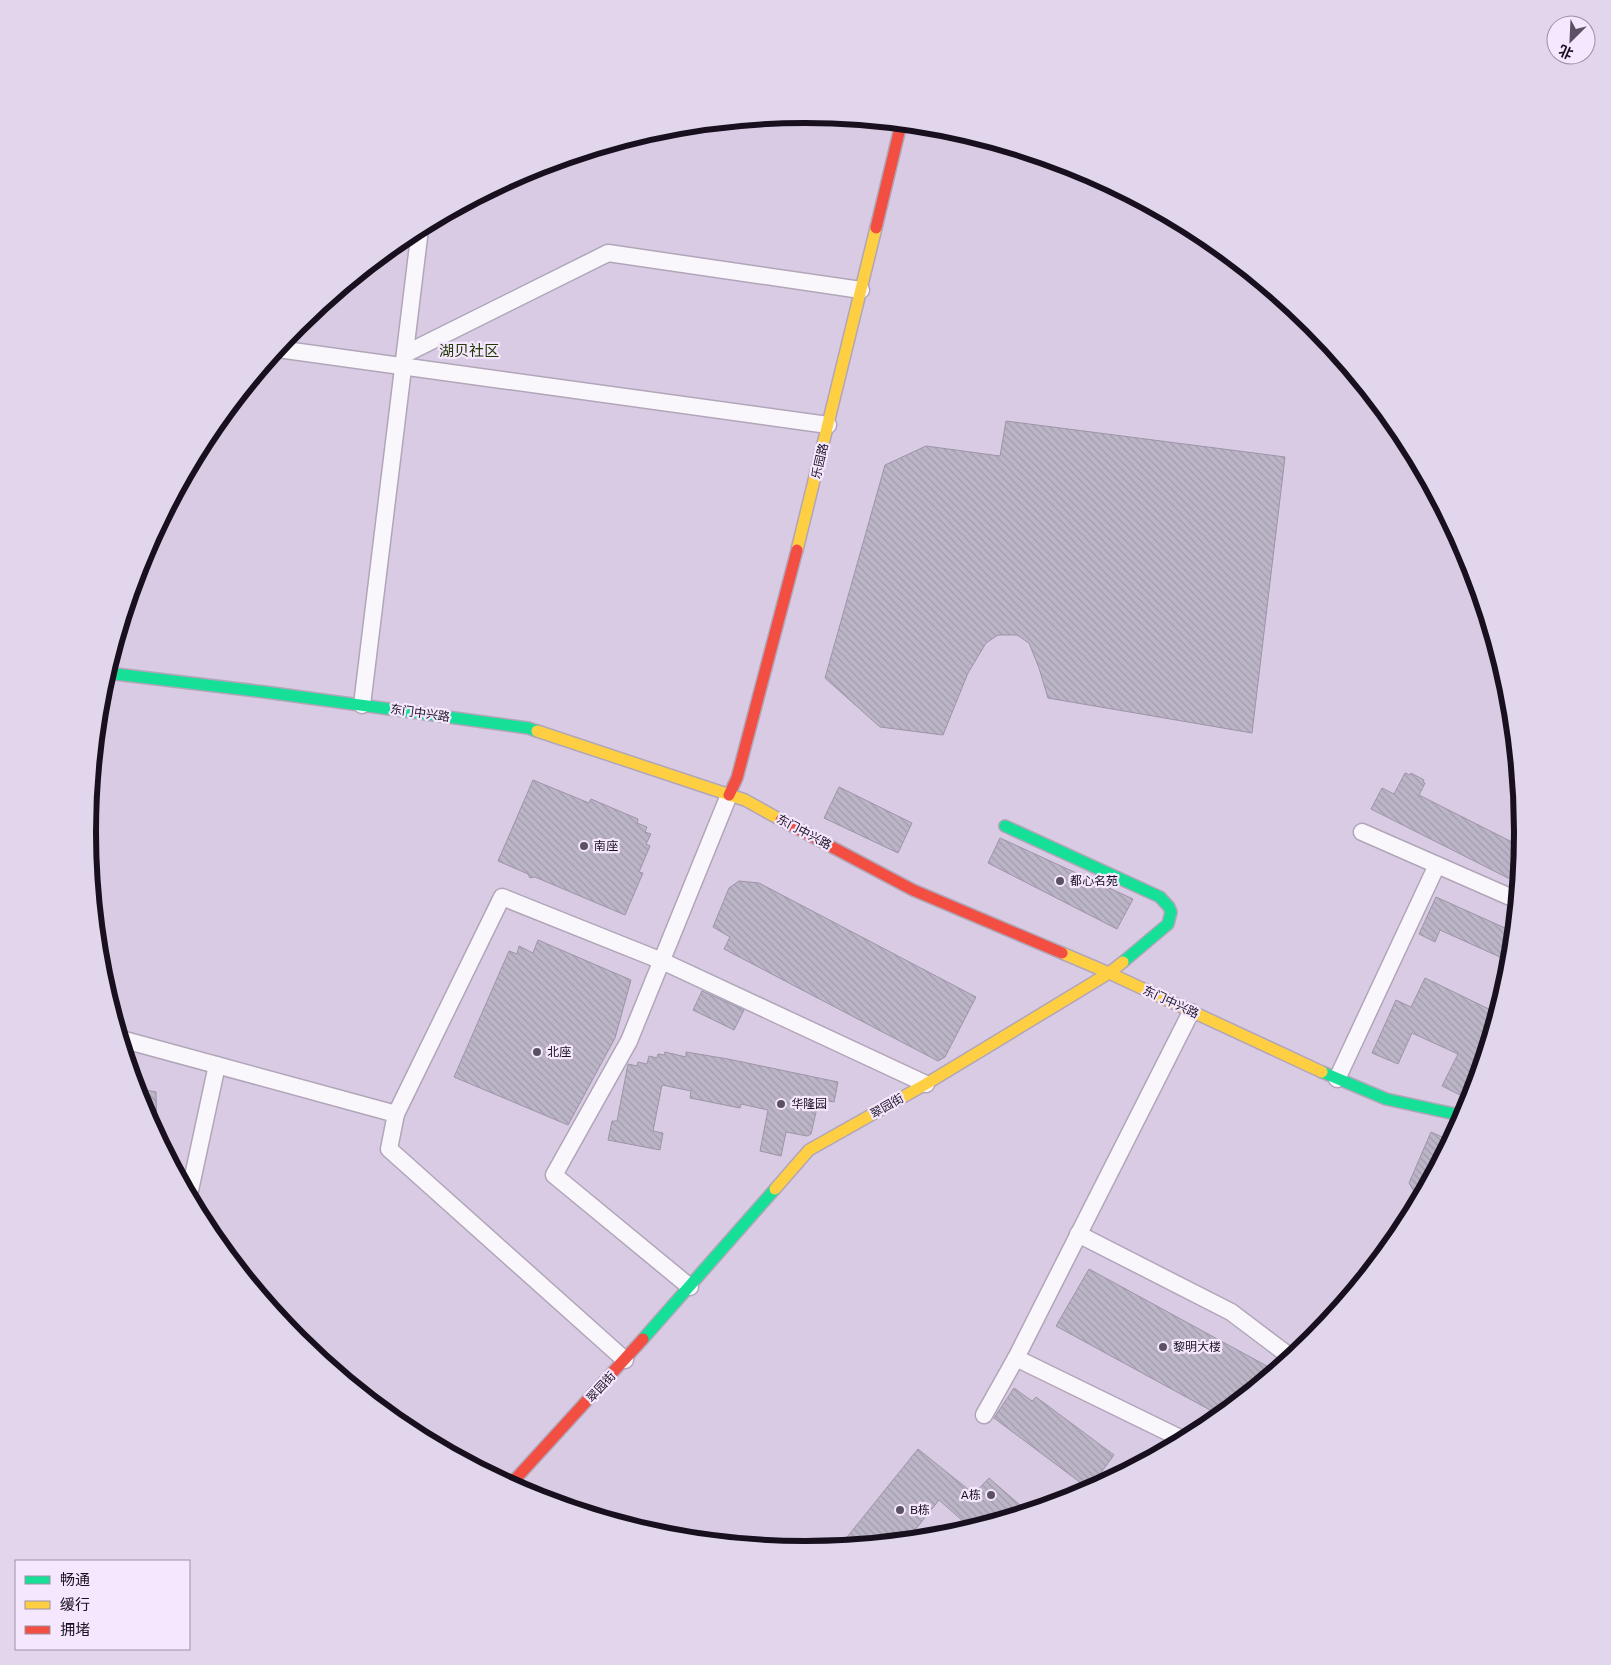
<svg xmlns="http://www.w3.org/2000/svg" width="1611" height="1665" font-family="'Public Sans','Noto Sans SC',sans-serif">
<defs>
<pattern id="building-back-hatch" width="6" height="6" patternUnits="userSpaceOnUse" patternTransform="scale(1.25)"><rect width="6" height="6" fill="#bcb5c8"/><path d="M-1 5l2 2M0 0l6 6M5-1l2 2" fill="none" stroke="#a19bab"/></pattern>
</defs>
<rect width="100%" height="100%" fill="#d9cbe3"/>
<g fill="url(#building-back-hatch)" stroke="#9c95a8">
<path d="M1006 421 1285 457 1252 733 1048 698 1039 668 1029 643 1017 635H998L986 643 968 673 943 735 880 727 825 678 885 465 926 446 1000 456Z"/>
<path d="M1405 773 1410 775 1411 773 1424 780 1423 782 1425 783 1419 795 1516 844 1510 854 1521 860 1518 883 1371 809 1382 788 1394 794Z"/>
<path d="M533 780 589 803 591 799 638 819 637 823 647 827 645 832 651 834 646 844 650 846 639 872 643 873 625 915 535 877 530 878 528 874 498 861Z"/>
<path d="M839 787 912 823 898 853 824 818Z"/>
<path d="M1000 838 1133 899 1117 929 988 863Z"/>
<path d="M739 881 759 883 976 997 945 1057 938 1061 724 949 730 937 713 927 729 888Z"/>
<path d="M1436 897 1514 932 1511 962 1440 930 1435 942 1419 934Z"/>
<path d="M538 940 631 980 615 1038 568 1125 454 1077 509 951 517 954 519 946 533 953Z"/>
<path d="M1425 978 1497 1013 1476 1082 1468 1099 1442 1086 1458 1054 1412 1033 1398 1064 1372 1053 1396 1000 1411 1007Z"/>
<path d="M702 991 744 1010 734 1030 693 1010Z"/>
<path d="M665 1052 686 1057V1052L728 1059 838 1082 834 1102 819 1099 811 1134 807 1136 786 1132 781 1156 760 1151 768 1110 741 1104 740 1108 690 1098 691 1091 662 1085 653 1131 663 1133 660 1150 608 1140 612 1121H617L628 1064 637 1066 638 1062 647 1064 649 1056 657 1058 658 1054 664 1055Z"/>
<path d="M136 1088 156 1092 157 1135 142 1107Z"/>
<path d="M1431 1132 1451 1141 1419 1200 1409 1183Z"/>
<path d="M1089 1269 1276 1371 1221 1416 1056 1326Z"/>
<path d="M1014 1388 1032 1401 1036 1397 1114 1455 1089 1489 994 1418Z"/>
<path d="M918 1449 974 1494 989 1478 1028 1512 972 1529 939 1500 907 1540 839 1547Z"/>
</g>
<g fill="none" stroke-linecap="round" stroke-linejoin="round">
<g stroke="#b1a6b9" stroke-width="19">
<g id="street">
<path d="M278 349 828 425"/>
<path d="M405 354 608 253 861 290"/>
<path d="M362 705 420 229"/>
<path d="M1362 832 1517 900"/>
<path d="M121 1039 396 1114 502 897 662 961 926 1084"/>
<path d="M1337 1079 1437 865"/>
<path d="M396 1114 389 1149 625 1360"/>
<path d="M189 1195 217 1065"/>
<path d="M1078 1234 1231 1312 1292 1358"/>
<path d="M690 1287 554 1175 629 1041 729 795"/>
<path d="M984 1415 1016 1358"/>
<path d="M1184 1440 1016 1358 1191 1012"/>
</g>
</g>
<g stroke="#b1a6b9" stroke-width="14">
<g id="fast">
<path d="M107 673 265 692 528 728 537 731"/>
<path d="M1005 826 1160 897 1169 907 1171 912 1168 924 1123 962"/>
<path d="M1322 1072 1386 1099 1464 1116"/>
<path d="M643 1339 775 1189"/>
</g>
</g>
<g stroke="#b1a6b9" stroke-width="14">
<g id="slow">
<path d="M797 550 876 228"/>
<path d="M537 731 745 800 781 820"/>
<path d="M1062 953 1109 973 1322 1072"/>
<path d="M775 1189 809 1150 926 1084 1109 973 1123 962"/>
</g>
</g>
<g stroke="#b1a6b9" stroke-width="14">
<g id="jam">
<path d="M876 228 901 124"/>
<path d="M729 795 737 778 797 550"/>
<path d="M781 820 913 890 1062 953"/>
<path d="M510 1485 643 1339"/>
</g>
</g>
<use href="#street" stroke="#f9f7fb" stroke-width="16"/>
<use href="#fast" stroke="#16e098" stroke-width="11"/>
<use href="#slow" stroke="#ffcf43" stroke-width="11"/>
<use href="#jam" stroke="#f24e42" stroke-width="11"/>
</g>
<g fill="#5c5164" stroke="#f4e7fe" stroke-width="2">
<circle cx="584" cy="846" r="5"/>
<circle cx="1060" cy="881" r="5"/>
<circle cx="537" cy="1052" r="5"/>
<circle cx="781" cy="1104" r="5"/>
<circle cx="1163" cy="1347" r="5"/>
<circle cx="991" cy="1495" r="5"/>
<circle cx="900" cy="1510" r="5"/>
</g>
<g text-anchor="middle" stroke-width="4.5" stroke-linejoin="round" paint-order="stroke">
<g font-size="12" fill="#19101f" stroke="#f4e7fe">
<text transform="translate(820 461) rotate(-77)" y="4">乐园路</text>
<text transform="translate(420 713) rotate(8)" y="4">东门中兴路</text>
<text transform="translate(804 832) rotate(28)" y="4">东门中兴路</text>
<text transform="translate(1171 1002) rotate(25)" y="4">东门中兴路</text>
<text transform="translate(887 1106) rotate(-30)" y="4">翠园街</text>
<text transform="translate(601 1387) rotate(-47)" y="4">翠园街</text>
</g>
<g font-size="12" fill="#19101f" stroke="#f4e7fe" text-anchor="start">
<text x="594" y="850">南座</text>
<text x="1070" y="885">都心名苑</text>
<text x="547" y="1056">北座</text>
<text x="791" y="1108">华隆园</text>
<text x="1173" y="1351">黎明大楼</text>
<text x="981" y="1499" text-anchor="end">A栋</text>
<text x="910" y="1514">B栋</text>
</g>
<g font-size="15" fill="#233904" stroke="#f4e7fe">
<text x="469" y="356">湖贝社区</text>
</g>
</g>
<path d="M0 0H1611V1665H0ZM96 832a709 709 0 1 1 1418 0a709 709 0 1 1-1418 0Z" fill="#e2d6ec" fill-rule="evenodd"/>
<path fill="none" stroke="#19101f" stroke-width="6" d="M96 832a709 709 0 1 1 1418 0a709 709 0 1 1-1418 0Z"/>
<rect x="15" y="1560" width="175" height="90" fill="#f4e7fe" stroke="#9c91a5"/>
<rect x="25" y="1576" width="25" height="8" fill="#16e098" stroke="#9c91a5"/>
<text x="60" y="1585" font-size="15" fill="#19101f">畅通</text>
<rect x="25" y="1601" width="25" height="8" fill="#ffcf43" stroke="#9c91a5"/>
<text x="60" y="1610" font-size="15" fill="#19101f">缓行</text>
<rect x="25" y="1626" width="25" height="8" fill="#f24e42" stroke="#9c91a5"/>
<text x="60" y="1635" font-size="15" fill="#19101f">拥堵</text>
<g transform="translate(1571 40) rotate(204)"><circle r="24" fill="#f4e7fe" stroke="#9c91a5"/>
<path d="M0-4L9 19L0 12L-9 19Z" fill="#5c5164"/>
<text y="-8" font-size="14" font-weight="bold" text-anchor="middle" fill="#19101f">北</text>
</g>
</svg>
